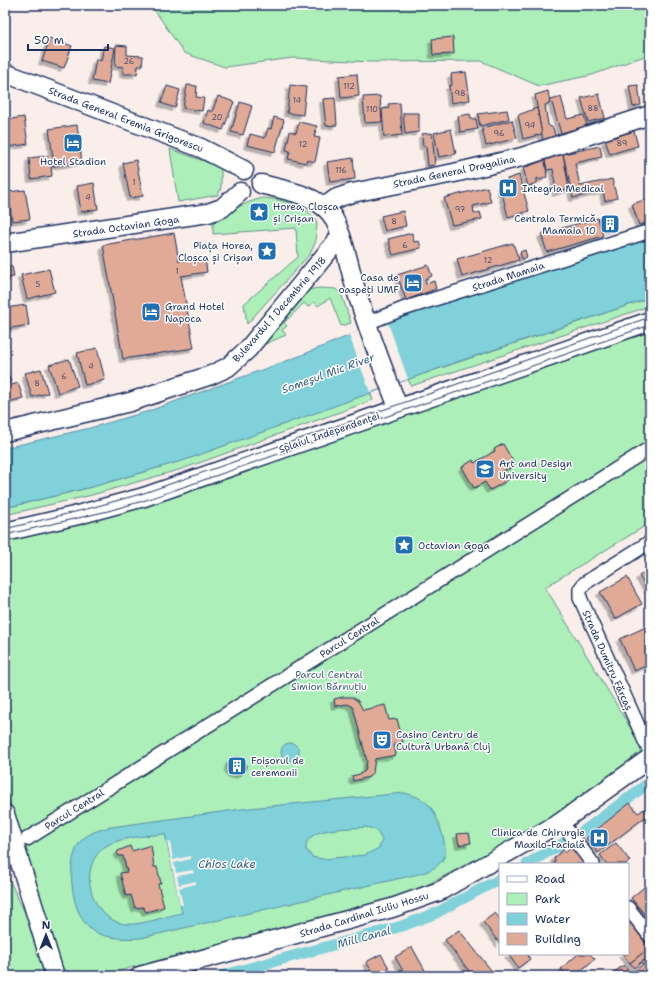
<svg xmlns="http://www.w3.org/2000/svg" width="655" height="981" font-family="'Shantell Sans',sans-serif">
<defs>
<filter id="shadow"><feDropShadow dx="-3.5" dy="3.5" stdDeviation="0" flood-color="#0004"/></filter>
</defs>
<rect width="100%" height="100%" fill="#f9eeea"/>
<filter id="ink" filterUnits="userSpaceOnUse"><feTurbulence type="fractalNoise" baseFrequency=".025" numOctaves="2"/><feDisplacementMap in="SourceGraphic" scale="8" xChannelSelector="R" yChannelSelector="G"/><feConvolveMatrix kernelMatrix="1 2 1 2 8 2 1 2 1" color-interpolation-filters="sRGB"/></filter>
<g filter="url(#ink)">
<g fill="#acefb8" stroke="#648f8b">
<path d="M151 5H650V54L592 75 539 86 481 61 371 62 293 58 225 67 184 53Z"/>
<path d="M170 149 221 167V188L218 195 178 202Z"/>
<path d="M263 198C280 199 308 205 317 222L316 241 310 254 247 324 244 304 298 257 296 228 213 234V224C230 211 242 203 263 198Z"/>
<path d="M319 288 336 289 342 296 351 323 341 326 330 298 318 306 314 302 308 307 304 303 284 323 287 326 282 330 286 335 256 348 307 290Z"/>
<path d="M650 298V306L411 386 408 379Z"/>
<path d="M650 327V523L545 587 644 750 557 818 411 893 100 976C77 976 66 976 52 956L5 785V537Z"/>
<path d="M370 392 373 400 185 468 92 495 5 515V508L92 487 184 460Z"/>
<path d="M5 871 26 915 45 976H5Z"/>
</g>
<g fill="#80d1da" stroke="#5890a8" fill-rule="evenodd">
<path d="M650 236V298L451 364 185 460 92 487 5 508V448L90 428 149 411 297 357 392 318Z"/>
<circle cx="290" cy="752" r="9"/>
<path d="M404 793C413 795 422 798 429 805 436 812 449 847 444 857 441 865 431 870 423 873L141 938C126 939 107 939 93 931 71 917 64 861 81 841 88 833 101 829 111 827L250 808ZM366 827 376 830 382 840 379 848 365 855 323 859 312 857 306 849C304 826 349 829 366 827ZM165 834 182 913C166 916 140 926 125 924 90 919 76 866 106 846 117 838 151 835 165 834Z"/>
</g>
<g fill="#f9eeea">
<path d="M387 320 408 379 370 392 349 335Z"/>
<path d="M170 841 173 860 190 856 191 859 174 863 176 873 193 870 194 873 177 876 179 885 196 881V884L179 888 183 905H180L167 842Z"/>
</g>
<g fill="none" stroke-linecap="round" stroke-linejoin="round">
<g stroke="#80d1da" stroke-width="11">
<path d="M527 864 581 833 650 782"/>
<path d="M221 976 402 926 436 913 500 879"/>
</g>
</g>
<g fill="#e0aa97" stroke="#1b2f5e" filter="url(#shadow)">
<path d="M453 37 454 54 433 55 432 39Z"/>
<path d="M50 38 72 46 64 68 42 61Z"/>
<path d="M116 45 127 46V55L143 56 142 66H138L137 74H123V67L115 66Z"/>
<path d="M104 46 115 48 108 84 92 81 96 59 101 61Z"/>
<path d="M466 72 470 100 451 103 449 86 452 85 451 74Z"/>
<path d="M357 74 359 96 341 98 339 76Z"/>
<path d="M187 85 197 86 196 97 204 98 202 111 183 108Z"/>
<path d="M290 85 306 87 303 115 287 113Z"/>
<path d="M638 85 641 105 633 107 629 86Z"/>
<path d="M167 86 180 90 175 108 161 103Z"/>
<path d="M548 91 550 103 545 105 548 125 553 128 556 138 543 141 535 95Z"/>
<path d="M599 94 605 118 588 122 581 98Z"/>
<path d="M218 96 234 102 223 130 204 123 208 110 212 112Z"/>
<path d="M380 96 382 122 365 123 363 97Z"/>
<path d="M561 97 567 119 584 115 587 126 561 133 551 100Z"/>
<path d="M335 98 337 125 326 126 323 99Z"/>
<path d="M240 102 252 106 243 135 231 132Z"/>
<path d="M400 103 402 135 384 137 382 109 389 108 388 104Z"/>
<path d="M537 108 542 134 523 139 518 115Z"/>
<path d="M507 110 509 119 480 126 478 114Z"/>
<path d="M403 113H419V132L405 134Z"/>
<path d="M470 114 471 119H476L478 129 460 132 458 116Z"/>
<path d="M24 117 28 144 8 147 5 120Z"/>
<path d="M274 117 284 120 275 152 247 145 250 134 265 138 268 128 271 129Z"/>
<path d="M512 120 517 138 486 146 482 128Z"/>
<path d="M299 122 317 126 314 137 320 138 315 162 307 160 306 163 288 159 290 151 286 150 290 131 296 133Z"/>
<path d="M77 125 82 162 54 166 49 129Z"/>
<path d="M451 129 456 154 439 157 434 133Z"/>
<path d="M634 131 638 146 610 154 605 140Z"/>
<path d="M432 133 435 165 428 166 426 146H423L422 134Z"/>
<path d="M600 146 602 157 575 163 580 186 612 179 617 198 605 201 603 191 573 198 563 154Z"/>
<path d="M563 154 569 189 556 193 553 169 547 170 545 160Z"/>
<path d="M53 155 54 166H51L52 176 31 179 29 158Z"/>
<path d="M353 158 355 179 330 182 327 162Z"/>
<path d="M136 160 143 196 130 198 123 163Z"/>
<path d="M545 160 547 177 540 180 537 178V183L528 186 523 168Z"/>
<path d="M519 175 529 211 508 217 500 185 508 183 507 179Z"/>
<path d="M94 183 98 209 81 212 77 186Z"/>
<path d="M487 187 491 202 473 206 474 214 480 212 482 219 452 225 444 198Z"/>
<path d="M25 190 30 219 12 221 8 192Z"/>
<path d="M650 198V221L639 225 632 204Z"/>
<path d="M403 211 406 226 385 231 381 216Z"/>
<path d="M598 218 603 236 547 252 541 234Z"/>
<path d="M610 218 615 228 609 230 606 220Z"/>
<path d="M174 233 179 261 205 258 207 272 181 276 194 348 123 359 103 245Z"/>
<path d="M412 233 414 242 419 241 421 248 393 255 388 239Z"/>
<path d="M513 243 519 260 462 277 457 259Z"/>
<path d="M525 250 527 257 522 259 520 252Z"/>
<path d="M5 259H7L8 267 12 266 14 277 5 278Z"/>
<path d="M428 265 432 276 425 279 426 284 434 281 436 289 406 300 397 275Z"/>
<path d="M49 269 55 292 27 299 21 275Z"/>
<path d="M26 305 29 325 6 329 5 308Z"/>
<path d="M97 348 105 380 85 385 77 353Z"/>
<path d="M69 359 78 386 58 393 49 365Z"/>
<path d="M41 369 48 393 32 397 25 373Z"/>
<path d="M8 374 12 385 18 383 23 398 5 403V375Z"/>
<path d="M503 444 515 465 503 471 508 480 490 490 485 482 474 488 462 467 473 460 474 463 495 451 494 449Z"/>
<path d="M650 569V592L639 576Z"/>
<path d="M627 577 642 604 615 619 600 592Z"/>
<path d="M650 625V640L645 642 647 647 650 646V664L634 671 620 639Z"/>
<path d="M343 697H352L358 701 363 710 385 705 389 720 397 719 403 742 394 744 396 755 375 759 373 772 369 777 353 781 352 776 360 774 365 771 367 761 353 707 348 704 335 706 334 699Z"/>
<circle cx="237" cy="766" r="9"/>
<path d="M630 803 638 813 644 809 648 815 598 853 586 838Z"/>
<path d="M469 833 471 843 459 845 457 834Z"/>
<path d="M616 843 630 861 626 864H607L600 855Z"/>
<path d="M151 845 154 867H157L161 883 158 884 164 907 146 912 143 907 135 908 131 895 126 896 120 873 127 872 123 856H119L117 853 118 851 130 846 132 851Z"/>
<path d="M573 846 587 864H553L555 861 554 858 563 850 565 853Z"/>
<path d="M649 883 650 885V921L631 898Z"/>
<path d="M495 913 500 919V944L483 922Z"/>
<path d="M631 923 649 948 630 963 622 954H628V925Z"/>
<path d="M459 930 495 975 494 976H473L445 940Z"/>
<path d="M412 947 427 974 424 976H406L395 957Z"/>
<path d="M649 948 650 972 645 976H637L634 971 646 962 644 960 634 968 630 963Z"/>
<path d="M381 954 389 968 377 976H375L366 962Z"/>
<path d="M508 954H527L530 959 518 968Z"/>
<path d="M578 954H590L595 959 574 976H567L561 969Z"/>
<path d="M624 965 632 976H616L613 973Z"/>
</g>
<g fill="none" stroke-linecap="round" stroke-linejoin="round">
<g stroke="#1b2f5e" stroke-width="16">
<g id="street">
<path d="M367 323 403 309 650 231"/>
<path d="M650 542 585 583 580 589V598L650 752"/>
<path d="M561 822 593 864"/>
<path d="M27 839 650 448"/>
<path d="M628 908 650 936"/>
</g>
</g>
<g stroke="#1b2f5e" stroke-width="21">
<g id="secondary">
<path d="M5 73 201 148 244 170"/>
<path d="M261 184C283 190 315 194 330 213 342 227 350 271 356 290 368 330 383 369 398 407"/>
<path d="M324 207 337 198 352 193 454 173 522 157 650 115"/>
<path d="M5 243 208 213 222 208 240 192"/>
<path d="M5 432 130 402 211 375 228 367 248 349 340 237"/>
<path d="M5 532 74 516 144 497 650 321"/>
<path d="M5 814 55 976"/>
<path d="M140 976 392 908 440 891 561 822 650 758"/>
</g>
</g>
<use href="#street" stroke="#fff" stroke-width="13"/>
<use href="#secondary" stroke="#fff" stroke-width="18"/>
<g stroke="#1b2f5e" stroke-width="1">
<path d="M5 529 87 509 144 493 650 317"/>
<path d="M5 535 108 511 143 501 650 325"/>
</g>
</g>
</g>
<defs>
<g id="hotel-square" transform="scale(1)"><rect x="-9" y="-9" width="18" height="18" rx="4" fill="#1f6fb2" stroke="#fff"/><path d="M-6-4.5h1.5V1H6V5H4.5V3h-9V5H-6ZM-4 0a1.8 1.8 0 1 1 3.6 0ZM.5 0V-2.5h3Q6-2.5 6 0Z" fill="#fff"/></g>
<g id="hospital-square" transform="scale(1)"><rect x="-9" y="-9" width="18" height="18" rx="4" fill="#1f6fb2" stroke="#fff"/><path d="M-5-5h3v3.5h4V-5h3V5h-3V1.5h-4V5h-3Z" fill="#fff"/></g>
<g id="sight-square" transform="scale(1)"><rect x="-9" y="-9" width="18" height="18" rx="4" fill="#1f6fb2" stroke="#fff"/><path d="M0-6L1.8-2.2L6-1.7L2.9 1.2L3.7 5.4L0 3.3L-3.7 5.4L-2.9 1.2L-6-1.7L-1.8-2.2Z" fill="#fff"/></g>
<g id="building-square" transform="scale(1)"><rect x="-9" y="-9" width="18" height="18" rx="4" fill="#1f6fb2" stroke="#fff"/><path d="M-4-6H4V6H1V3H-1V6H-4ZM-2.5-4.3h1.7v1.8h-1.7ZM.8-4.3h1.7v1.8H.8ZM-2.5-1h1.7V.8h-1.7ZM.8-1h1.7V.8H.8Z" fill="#fff"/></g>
<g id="university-square" transform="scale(1)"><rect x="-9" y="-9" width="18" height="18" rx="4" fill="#1f6fb2" stroke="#fff"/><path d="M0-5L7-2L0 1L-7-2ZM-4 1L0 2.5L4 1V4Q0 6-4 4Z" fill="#fff"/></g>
<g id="theatre-square" transform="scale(1)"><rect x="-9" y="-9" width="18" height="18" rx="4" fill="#1f6fb2" stroke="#fff"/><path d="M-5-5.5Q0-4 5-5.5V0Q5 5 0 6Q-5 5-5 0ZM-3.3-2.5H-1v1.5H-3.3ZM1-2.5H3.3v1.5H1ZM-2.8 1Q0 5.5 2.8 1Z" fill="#fff"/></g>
</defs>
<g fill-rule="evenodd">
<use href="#hotel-square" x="73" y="143"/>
<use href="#hospital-square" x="508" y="188"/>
<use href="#sight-square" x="259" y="212"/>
<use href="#building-square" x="610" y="224"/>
<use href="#sight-square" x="267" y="251"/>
<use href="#hotel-square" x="413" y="283"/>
<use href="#hotel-square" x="151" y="312"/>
<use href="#university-square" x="485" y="469"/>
<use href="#sight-square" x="404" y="545"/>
<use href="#theatre-square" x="382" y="740"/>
<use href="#building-square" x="237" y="766"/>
<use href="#hospital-square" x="599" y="838"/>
</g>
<g text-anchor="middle" stroke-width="3" stroke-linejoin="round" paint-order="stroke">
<g font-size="8" fill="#4c4e6c">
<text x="129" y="64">26</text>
<text x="349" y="89">112</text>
<text x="460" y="96">98</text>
<text x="297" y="103">14</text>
<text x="593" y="111">88</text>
<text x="372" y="112">110</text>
<text x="217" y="120">20</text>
<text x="530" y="128">94</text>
<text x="499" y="136">96</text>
<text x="622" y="146">89</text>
<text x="303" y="147">12</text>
<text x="341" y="173">116</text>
<text x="134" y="185">1</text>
<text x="88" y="200">4</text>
<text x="460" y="212">97</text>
<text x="394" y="224">8</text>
<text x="405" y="248">6</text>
<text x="488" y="263">12</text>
<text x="177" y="274">1</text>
<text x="38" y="287">5</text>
<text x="91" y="369">4</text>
<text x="64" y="379">6</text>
<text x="37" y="386">8</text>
</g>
<g font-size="10" fill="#1b2f5e" stroke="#fff">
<text transform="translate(126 119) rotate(21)" y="4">Strada General Eremia Grigorescu</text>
<text transform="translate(454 171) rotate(-12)" y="4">Strada General Dragalina</text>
<text transform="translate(126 226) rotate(-8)" y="4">Strada Octavian Goga</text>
<text transform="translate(508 276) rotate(-18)" y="4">Strada Mamaia</text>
<text transform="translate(279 309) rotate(-49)" y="4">Bulevardul 1 Decembrie 1918</text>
<text transform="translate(329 432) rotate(-19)" y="4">Splaiul Independenței</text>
<text transform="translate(349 637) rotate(-32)" y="4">Parcul Central</text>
<text transform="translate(608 660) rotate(66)" y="4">Strada Dumitru Fărcaș</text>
<text transform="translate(74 809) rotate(-32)" y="4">Parcul Central</text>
<text transform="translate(364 914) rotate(-17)" y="4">Strada Cardinal Iuliu Hossu</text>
</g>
<g font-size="10" fill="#1b2f5e" stroke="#fff" text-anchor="start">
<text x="73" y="165" text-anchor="middle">Hotel Stadion</text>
<text x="522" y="192">Integria Medical</text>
<text x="273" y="210">Horea, Cloșca<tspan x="273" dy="12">și Crișan</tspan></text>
<text x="596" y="222" text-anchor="end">Centrala Termică<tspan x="596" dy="12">Mamaia 10</tspan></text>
<text x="253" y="249" text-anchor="end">Piața Horea,<tspan x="253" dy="12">Cloșca și Crișan</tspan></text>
<text x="399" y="281" text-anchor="end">Casa de<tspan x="399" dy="12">oaspeți UMF</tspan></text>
<text x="165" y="310">Grand Hotel<tspan x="165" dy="12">Napoca</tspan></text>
<text x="499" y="467">Art and Design<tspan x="499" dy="12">University</tspan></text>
<text x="418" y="549">Octavian Goga</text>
<text x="396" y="738">Casino Centru de<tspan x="396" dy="12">Cultură Urbană Cluj</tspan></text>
<text x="251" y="764">Foișorul de<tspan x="251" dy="12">ceremonii</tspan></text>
<text x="585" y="836" text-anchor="end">Clinica de Chirurgie<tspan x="585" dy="12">Maxilo-Facială</tspan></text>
</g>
<g font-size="10" fill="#3f5f74" stroke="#fff">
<text x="329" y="678">Parcul Central<tspan x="329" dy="12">Simion Bărnuțiu</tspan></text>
</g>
<g font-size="11" font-style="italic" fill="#396083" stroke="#fff">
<text transform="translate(328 373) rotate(-20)" y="4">Someşul Mic River</text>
<text x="227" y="868">Chios Lake</text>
<text transform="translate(364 937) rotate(-15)" y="4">Mill Canal</text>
</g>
</g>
<rect width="655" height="981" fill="none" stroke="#fff" stroke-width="20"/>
<rect x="10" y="10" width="635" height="961" fill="none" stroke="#1b2f5e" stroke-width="1.5" filter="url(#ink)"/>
<rect x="499" y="863" width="130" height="92" fill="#ffffff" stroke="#a4acbf"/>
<rect x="507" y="876" width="20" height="6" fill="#ffffff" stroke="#a4acbf"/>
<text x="535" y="883" font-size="12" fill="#1b2f5e">Road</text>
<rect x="507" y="893" width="20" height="12" fill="#acefb8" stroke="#a4acbf"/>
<text x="535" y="903" font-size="12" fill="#1b2f5e">Park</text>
<rect x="507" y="913" width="20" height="12" fill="#80d1da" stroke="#a4acbf"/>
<text x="535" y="923" font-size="12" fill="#1b2f5e">Water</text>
<rect x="507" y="933" width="20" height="12" fill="#e0aa97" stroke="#a4acbf"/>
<text x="535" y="943" font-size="12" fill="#1b2f5e">Building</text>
<g transform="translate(46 935)" stroke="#ffffff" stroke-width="3" paint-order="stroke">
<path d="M0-3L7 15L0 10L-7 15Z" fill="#1b2f5e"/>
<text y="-6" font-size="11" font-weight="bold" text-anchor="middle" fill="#1b2f5e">N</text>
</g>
<path d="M28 44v6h80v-6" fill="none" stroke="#1b2f5e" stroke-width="2"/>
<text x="34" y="44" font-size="12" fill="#1b2f5e" stroke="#ffffff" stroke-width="3" paint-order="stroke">50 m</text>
</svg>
